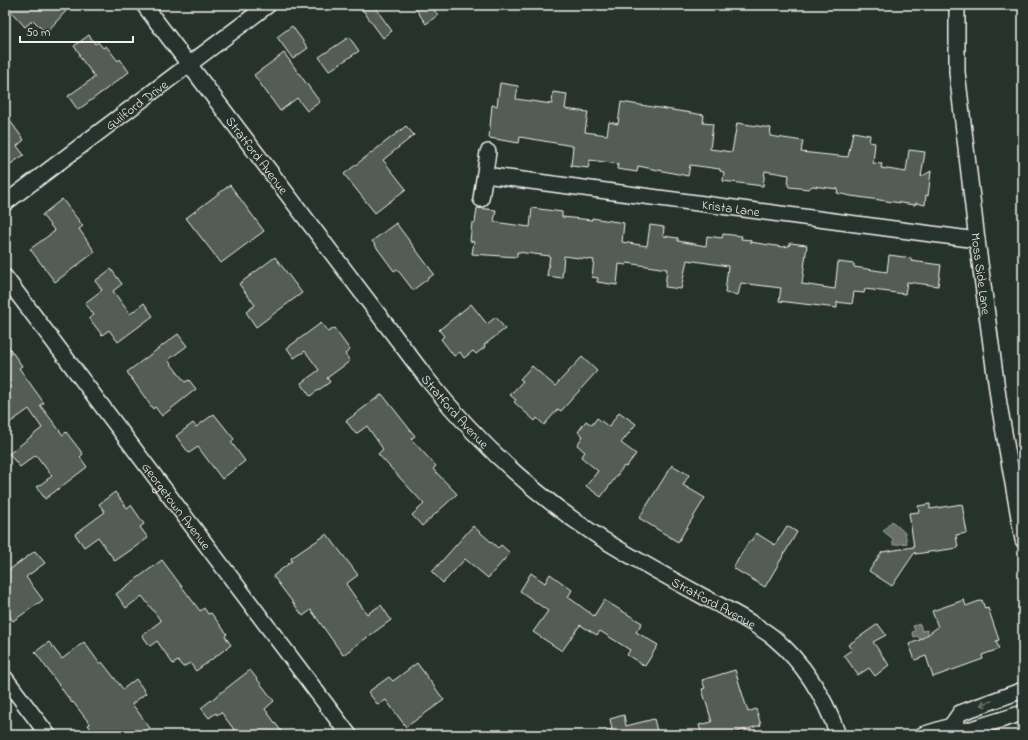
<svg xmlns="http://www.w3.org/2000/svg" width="1028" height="740" font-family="'Indie Flower',sans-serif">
<rect width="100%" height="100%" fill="#26332d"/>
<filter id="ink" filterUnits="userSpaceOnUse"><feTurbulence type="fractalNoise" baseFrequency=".025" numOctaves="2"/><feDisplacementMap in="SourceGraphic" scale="8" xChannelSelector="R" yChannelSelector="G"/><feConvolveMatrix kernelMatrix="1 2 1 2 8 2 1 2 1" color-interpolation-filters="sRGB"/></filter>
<g filter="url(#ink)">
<g fill="#676f68" stroke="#9fa39b">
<path d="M892 521 905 533 907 543 893 545V539L883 531Z"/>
<path d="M920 624 922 631 927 630 929 635 920 640 918 636 914 637 912 632 915 631 913 626Z"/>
</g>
<g fill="#525c55" stroke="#f4f1e8">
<path d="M5 5H60L66 11 46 33 33 20 25 27Z"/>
<path d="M359 5H373L392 31 383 38Z"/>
<path d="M413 5H430L438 15 426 24Z"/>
<path d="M292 26 308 48 293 59 277 37Z"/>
<path d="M89 35 95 44 98 42 103 48 106 46 118 61 120 59 129 72 78 110 68 96 95 77 79 56 80 54 74 46Z"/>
<path d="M349 37 359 51 329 71 319 57Z"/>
<path d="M284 53 320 102 307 111 297 98 280 111 254 75Z"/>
<path d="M500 83 518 86 516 99 552 104 553 92 567 94 565 109 588 112 585 132 607 135 609 122 618 124 621 102 704 115 703 123 713 124 710 149 732 152 737 123 771 128 770 136 803 141 801 152 848 157 853 132 870 135 869 142 875 143 873 163 882 164 881 168 906 172 909 150 925 152 921 177 931 171 928 196 926 195 925 205 916 203 915 205 851 196 837 193 838 189 812 186 809 189 789 187 788 185 789 175 765 171 763 186 723 181 724 172 720 171V169L690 165 688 176 638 166 637 172 617 169 618 164 590 160 588 168 571 166 573 146 520 137 519 143 489 138 492 105 497 106Z"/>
<path d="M5 114 24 140 17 146 24 155 9 165 5 159Z"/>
<path d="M406 126 414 135 383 160 406 189 375 213 344 174Z"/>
<path d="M230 185 264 231 221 263 186 218Z"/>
<path d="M62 199 83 226 79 229 95 252 55 282 30 249 55 231 42 215Z"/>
<path d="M477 208 496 210 494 222 530 227 532 208 562 212V217L592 220V218L624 223 622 242 647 246 650 225 664 227 663 236 678 238V241L706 246 707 236 722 238 723 234 742 236 741 239 751 240 750 242 783 247 789 246 790 243 807 245 802 284 835 289 838 262 854 264V267L887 272 889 255 911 258V261L941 265 938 286 907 282 905 294 865 289 864 293 854 292 852 304 837 302V308L779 301 781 288 741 283 738 295 725 293 728 266 687 260 681 289 665 287 667 269 627 263 626 265 619 264 617 285 597 282 598 278 592 277 594 260 564 256 562 278 547 276 550 256 517 252V257L472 254 474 242 470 241 472 223H475Z"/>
<path d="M396 223 434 274 413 290 397 269 394 271 372 241Z"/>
<path d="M275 257 302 293 256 327 246 312 255 305 239 284Z"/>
<path d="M111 269 122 284 113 291 130 314 144 303 153 316 118 342 109 330 102 335 89 318 94 315 85 303 102 290 95 281Z"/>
<path d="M471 304 487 324 496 317 505 329 484 345 485 347 476 354 473 351 464 358 460 352 454 356 441 339 444 336 439 330Z"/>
<path d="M321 323 328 332 334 328 350 350 345 354 350 361 327 378 330 382 310 396 301 383 319 370 305 351 294 358 287 348Z"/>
<path d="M178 334 187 346 168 360 185 382 189 380 196 389 162 416 155 407 153 409 127 372Z"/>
<path d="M5 342 22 366 19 368 44 403 40 405 63 435 66 432 83 454 80 457 87 467 45 499 37 487 52 476 36 455 20 467 9 454 42 428 29 409 5 426Z"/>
<path d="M582 357 597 371 561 411 558 409 544 425 537 418 535 421 514 402 516 400 510 395 523 381 520 379 532 366 555 386Z"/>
<path d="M382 394 415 436 411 439 436 466 433 469 457 494 422 526 412 515 424 504 378 454 383 449 367 426 356 434 346 421Z"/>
<path d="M619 412 636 424 621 443 636 454 626 467 624 466 601 497 586 486 598 471 581 457 585 452 577 445 583 436 578 432 586 421 592 425 597 418 609 427Z"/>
<path d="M214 414 234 439 231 442 245 461 222 479 198 447 189 453 176 436 193 423 196 427Z"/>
<path d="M672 465 689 475 683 485 705 498 678 542 639 518Z"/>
<path d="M115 492 127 508 131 505 144 524 140 527 148 538 115 561 98 537 84 547 75 534 105 512 99 504Z"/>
<path d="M930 504V509L962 504 967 533 956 535 958 548 915 554V552L892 586 869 571 882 552 914 547 909 513 919 512 918 506Z"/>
<path d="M473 526 498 548 501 545 510 553 488 578 465 559 443 583 432 572Z"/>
<path d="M787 526 797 532 765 587 733 568 749 541H751L756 533 775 545Z"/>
<path d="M327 534 358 575 346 584 367 614 381 605 391 620 343 655 311 610 303 616 273 576 292 561 291 558Z"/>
<path d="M35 551 45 563 26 577 43 600 13 621 5 610V573Z"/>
<path d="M162 560 200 611 204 608 208 614 211 613 227 634 225 636 231 645 196 671 190 663 183 667 178 661 173 664 157 641 150 646 142 635 161 621 142 596 126 608 116 594Z"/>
<path d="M531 573 545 583 550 574 572 590 568 597 594 616 604 600 642 623 636 632 658 645 645 666 627 655 630 650 600 631 597 635 580 625 562 651 533 632 548 611 520 591Z"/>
<path d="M964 600 966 606 982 600 985 609 988 608 999 640 996 641 999 649 982 655 983 659 933 677 926 656 915 660 909 644 920 640 938 627 932 611Z"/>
<path d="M878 624 886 635 873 642 889 665 875 676 869 668 858 675 844 655 852 650 848 645Z"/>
<path d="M49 642 62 659 84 642 100 664 102 662 123 689 136 679 146 693 132 704 150 728 141 735H95L88 725 90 724 73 702 72 703 35 652Z"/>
<path d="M417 663 444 700 406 727 386 700 378 705 368 692 389 677 393 681Z"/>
<path d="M250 670 274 701 265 709 284 735H238L221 712 217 715 216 713 209 718 201 708Z"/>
<path d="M735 670 748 712 756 709 761 725 727 735H702L699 725 712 722 702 689 705 688 702 680Z"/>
<path d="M624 715 626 726 654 719 658 735H607V731L612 729 610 719Z"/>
</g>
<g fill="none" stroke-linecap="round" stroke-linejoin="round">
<g stroke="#f4f1e8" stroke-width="18">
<g id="minor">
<path id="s1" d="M144 5 428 380C476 440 532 493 596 535 632 558 669 578 706 598 729 610 753 622 774 638 805 664 825 698 838 735"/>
<path id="s2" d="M957 5V72L977 240 999 404 1023 540"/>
<path id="s3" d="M485 175 977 240"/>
<path d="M481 199 488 152"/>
<path id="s4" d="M5 203 268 5"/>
<path id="s5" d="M5 277 349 735"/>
<path d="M5 678 48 735"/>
<path d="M951 726 960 713 1023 690"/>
<path d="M922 735 951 726 965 731 1023 713"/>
</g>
</g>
<use href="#minor" stroke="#26332d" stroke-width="15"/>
</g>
<defs><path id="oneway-shaft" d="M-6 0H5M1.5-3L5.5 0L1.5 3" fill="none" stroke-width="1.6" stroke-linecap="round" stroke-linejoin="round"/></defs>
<use stroke="#6e766e" href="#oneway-shaft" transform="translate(986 703) rotate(160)"/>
</g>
<g text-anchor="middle" stroke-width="3" stroke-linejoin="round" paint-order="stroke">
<g font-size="13" fill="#f4f1e8" stroke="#26332d">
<text dy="5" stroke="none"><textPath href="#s4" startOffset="164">Guilford Drive</textPath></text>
<text dy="5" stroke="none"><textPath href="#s1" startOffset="188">Stratford Avenue</textPath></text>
<text dy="5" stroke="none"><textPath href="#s3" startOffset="248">Krista Lane</textPath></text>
<text dy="5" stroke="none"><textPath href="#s2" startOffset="270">Moss Side Lane</textPath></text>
<text dy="5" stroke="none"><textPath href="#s1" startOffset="512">Stratford Avenue</textPath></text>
<text dy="5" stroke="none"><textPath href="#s5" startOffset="286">Georgetown Avenue</textPath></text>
<text dy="5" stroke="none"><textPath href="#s1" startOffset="836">Stratford Avenue</textPath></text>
</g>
</g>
<rect width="1028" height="740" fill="none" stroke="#26332d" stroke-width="20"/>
<rect x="10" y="10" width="1008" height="720" fill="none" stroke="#f4f1e8" stroke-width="1.5" filter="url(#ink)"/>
<path d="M20 36v6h113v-6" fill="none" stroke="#f4f1e8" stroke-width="2"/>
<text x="26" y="36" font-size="12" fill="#f4f1e8" stroke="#26332d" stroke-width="3" paint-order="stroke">50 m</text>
</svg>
